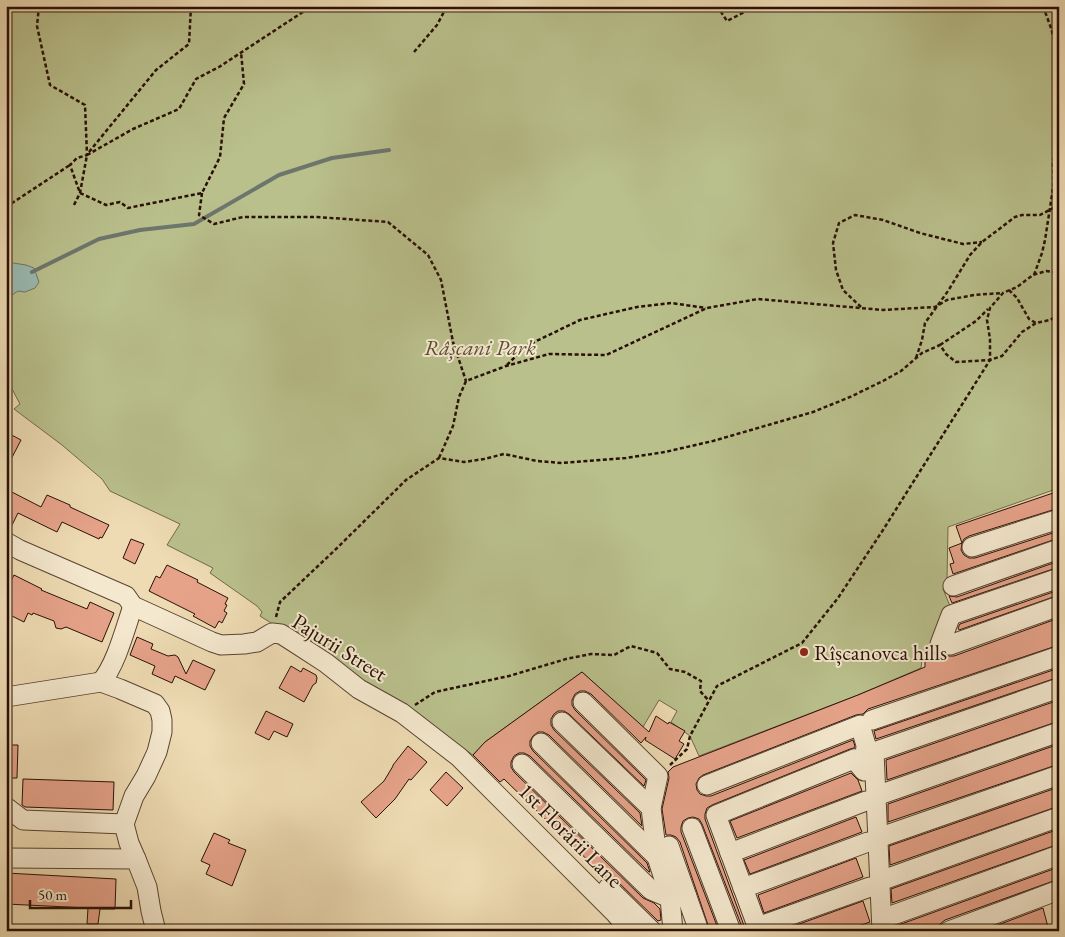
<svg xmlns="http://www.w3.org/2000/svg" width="1065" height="937" font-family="'EB Garamond',serif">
<rect width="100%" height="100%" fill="#eedbb3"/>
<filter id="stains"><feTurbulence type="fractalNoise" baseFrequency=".004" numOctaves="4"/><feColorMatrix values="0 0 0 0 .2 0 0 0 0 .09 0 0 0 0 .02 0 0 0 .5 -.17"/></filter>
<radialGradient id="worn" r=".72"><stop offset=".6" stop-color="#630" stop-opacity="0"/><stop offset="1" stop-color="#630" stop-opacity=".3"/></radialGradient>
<path fill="#b9c08c" stroke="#716849" d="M6 6H1059V488L948 527 947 579 943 589 950 606 936 637 923 653 921 668 858 695 699 756 690 736 671 722 677 711 659 700 643 727 582 672 485 742 473 755 325 657 260 616 262 612 257 606 210 573 213 568 167 545 180 524 110 491 102 479 62 445 14 409 20 404 11 387 6 373Z"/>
<path fill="#9abab2" stroke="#6d766d" d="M13 263 26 265 34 268 39 282 35 288 25 292 18 291 6 299V265Z"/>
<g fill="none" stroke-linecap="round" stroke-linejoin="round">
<path stroke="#6d766d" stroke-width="4" d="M32 272 99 239 140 230 194 224 279 175 332 158 389 150"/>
</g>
<g fill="#e6a38a" stroke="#291006">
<path d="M6 432 21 440 6 469Z"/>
<path d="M6 489 41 507 47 495 70 505V507L109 525 102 538 100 537 99 539 62 522 57 532 18 513 9 531H6Z"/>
<path d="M1059 491V508L969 536 964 539 962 543 956 526Z"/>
<path d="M1059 531V538L953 574 950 564 954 563 949 548 962 543 961 550 964 555 969 558H975Z"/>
<path d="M131 539 144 544 135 564 123 558Z"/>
<path d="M1059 561V567L952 603 949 596 957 597Z"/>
<path d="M167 565 198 580 197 582 228 598 225 604 227 605 224 611 227 613 222 623 219 621 215 628 193 616 195 614 149 591 156 576 160 578Z"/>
<path d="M14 575 42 589 41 590 87 609 90 602 114 613 102 642 66 627 61 629 56 628 54 621 33 613 32 615 28 613 24 622 6 613V590Z"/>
<path d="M1059 590V595L959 630 958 628 960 624Z"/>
<path d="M1059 618V645L868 709 863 714 856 715 703 775 699 778 696 784 697 790 700 794 706 796H711L853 740 855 746 854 748 850 749 712 805 707 808 705 814V819L746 931H742V927L702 824 699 819 693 817 688 818 683 821 681 827V832L719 931H710L680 842 676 837 671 835H666L662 809 669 778 668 772 673 767 858 695 925 667V654L934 653 949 656H954Z"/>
<path d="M137 637 153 644 151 649 168 656 175 655 178 657 186 674 193 660 215 670 205 690 175 676 172 683 152 674 155 666 130 655Z"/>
<path d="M291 666 301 672 303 668 316 675 317 678 316 683 313 685 304 702 279 688Z"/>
<path d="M1059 668V677L876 739 874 731Z"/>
<path d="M582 672 649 732 656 716 668 724 669 722 685 731 679 741 684 744 675 759 645 740 646 737 641 743 591 694 585 691H580L575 694 572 700V705L575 710 646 780 644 786 569 714 564 711H558L554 714 551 719V725L554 730 640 813 642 826 549 735 543 732H538L533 736 530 741V746L533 751 647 863 650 872H649L530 756 524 753H519L514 756 511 762V767L514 772 643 898 654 903 660 909 661 920 658 921 616 880 610 877H605L504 779 500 782 473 755 485 742Z"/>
<path d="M1059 700V721L887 780 886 760Z"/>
<path d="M266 711 293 724 287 737 274 731 269 740 255 733Z"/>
<path d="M1059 744V764L888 822V804Z"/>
<path d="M6 745H18L17 778H6Z"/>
<path d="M408 746 427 762 411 780 409 779 395 799 376 818 361 802 384 781 393 766V765Z"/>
<path d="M446 772 463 788 447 806 430 790Z"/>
<path d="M851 773 858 780 862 791 737 838 730 821Z"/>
<path d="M23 779 114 782 113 810 25 807 22 805Z"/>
<path d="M1059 787V806L890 865 889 846Z"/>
<path d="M856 817 862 832 750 874 744 860Z"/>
<path d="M1059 829V844L892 903 891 889Z"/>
<path d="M214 833 230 840 228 843 246 850 232 886 206 874 210 865 201 861Z"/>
<path d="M856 858 863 877 764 913 758 895Z"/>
<path d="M1059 867V879L945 920 940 924 938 931H893V927Z"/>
<path d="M6 873 116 879 115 909H100L98 924H87L88 908 6 904Z"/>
<path d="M863 901 870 922 844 931H780Z"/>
<path d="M1043 908 1049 931H982Z"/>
</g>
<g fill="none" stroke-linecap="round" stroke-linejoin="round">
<g stroke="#5a4331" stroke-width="21">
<g id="minor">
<path d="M6 542 20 550 126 596 133 606 212 642 221 645 244 644 257 642 272 633 281 634 289 639 326 663 359 689 402 713 459 757 615 913 630 931"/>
<path d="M972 547 1059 519"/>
<path d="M1059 578 951 615 940 644 950 645 1059 606"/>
<path d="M953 586 1059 549"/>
<path d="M101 682C116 665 125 629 133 606"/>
<path d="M6 697 101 682 120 689 155 704 160 711 162 720V732L157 752 146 776 134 796 124 824 129 843 136 859"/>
<path d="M583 702 658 776 651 808 657 857 670 898 673 931"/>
<path d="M872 720 1059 656"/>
<path d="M562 722 651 808"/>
<path d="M541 743 657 857"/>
<path d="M522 764 651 890 670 898 687 897 699 931"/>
<path d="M707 785 860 725 866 745 864 771 854 759 716 815 759 931"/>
<path d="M876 796 1059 732"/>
<path d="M6 807 23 820 124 824"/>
<path d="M692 828 731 931"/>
<path d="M878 838 1059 775"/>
<path d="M669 846 687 897"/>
<path d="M730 853 866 801"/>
<path d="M6 858 136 859 147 887 151 911 156 931"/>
<path d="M880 881 1059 817"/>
<path d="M608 888 652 931"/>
<path d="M743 888 868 842"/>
<path d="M882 919 1059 855"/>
<path d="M757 927 870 887"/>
<path d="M882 931 874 752 1059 688"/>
<path d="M949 931 1059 890"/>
</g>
</g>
<g stroke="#291006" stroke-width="2.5" stroke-dasharray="4 2.5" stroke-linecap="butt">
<path d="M39 6 37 26 50 85 85 105 87 155 77 158 70 165 80 193 106 205 120 202 128 208 202 193 220 157 224 118 244 84 241 52"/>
<path d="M717 6 727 21 756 6"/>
<path d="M1043 6 1051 28 1057 49 1059 53"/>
<path d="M414 52 437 25 447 6"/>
<path d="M89 152 156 70 189 44 191 6"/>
<path d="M202 193 199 215 214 224 243 217H317L388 222 428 255 441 280 453 342 466 381"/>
<path d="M74 205 80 193 87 155 133 129 179 109 196 79 219 67 312 6"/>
<path d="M6 207 70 165"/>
<path d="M1034 275 1042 253 1045 240 1054 182 1053 162 1059 142"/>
<path d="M1009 290 1017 298 1029 319 1036 323"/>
<path d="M861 307 843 290 836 270 833 243 839 223 855 215 883 220 920 233 963 244 982 242"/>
<path d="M940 345 976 321 988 309"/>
<path d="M916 358 922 340 925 323 948 291 970 255 982 242 1015 217 1022 215H1040L1059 205"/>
<path d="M507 365 526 346 580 320 637 307 671 303 706 308"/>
<path d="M439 458 453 426 459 397 466 381 506 366 549 354 606 355 707 308 758 299 883 310 935 307 947 300 974 295 1002 293"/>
<path d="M276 617 280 602 336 549 406 480 439 458 464 462 484 459 504 454 537 461 562 463 626 458 665 452 713 441 813 412 850 397 883 381 901 371 922 353 940 345 946 354 956 362 990 360 1002 356 1022 332 1036 323 1050 320 1059 315"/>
<path d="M415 705 435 692 509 676 566 659 591 654 614 655 631 646 657 653 670 669 685 672 701 681 700 691 709 701"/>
<path d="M670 765 687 749 690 736 717 686 802 643 838 598 883 530 990 360V339L987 320 990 308 1003 293 1017 287 1033 275 1046 271 1059 273"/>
</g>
<use href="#minor" stroke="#f4e8ce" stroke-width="19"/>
</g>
<circle fill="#8f2418" stroke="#f4e8ce" stroke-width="2" cx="804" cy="652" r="5"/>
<g text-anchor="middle" stroke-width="4" stroke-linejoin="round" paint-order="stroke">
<g font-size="22" font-style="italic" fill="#5b4e35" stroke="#f4e8ce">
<text x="480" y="355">Râșcani Park</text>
</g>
<g font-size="22" fill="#291006" stroke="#f4e8ce">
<text transform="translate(340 647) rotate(32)" y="8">Pajurii Street</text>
<text transform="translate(571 835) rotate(45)" y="8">1st Florării Lane</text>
</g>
<g font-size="22" fill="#291006" stroke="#f4e8ce" text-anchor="start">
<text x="814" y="660">Rîșcanovca hills</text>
</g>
</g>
<rect width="1065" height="937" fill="none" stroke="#eedbb3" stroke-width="25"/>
<rect x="8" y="8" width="1050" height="922" fill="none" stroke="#291006" stroke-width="2.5"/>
<rect x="12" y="12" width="1040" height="912" fill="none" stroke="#291006"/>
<path d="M30 900v8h101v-8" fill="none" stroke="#291006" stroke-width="2.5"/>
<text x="38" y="900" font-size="15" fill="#291006" stroke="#f4e8ce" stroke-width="4" paint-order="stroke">50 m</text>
<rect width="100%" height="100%" filter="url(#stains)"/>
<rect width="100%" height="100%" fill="url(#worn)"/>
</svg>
